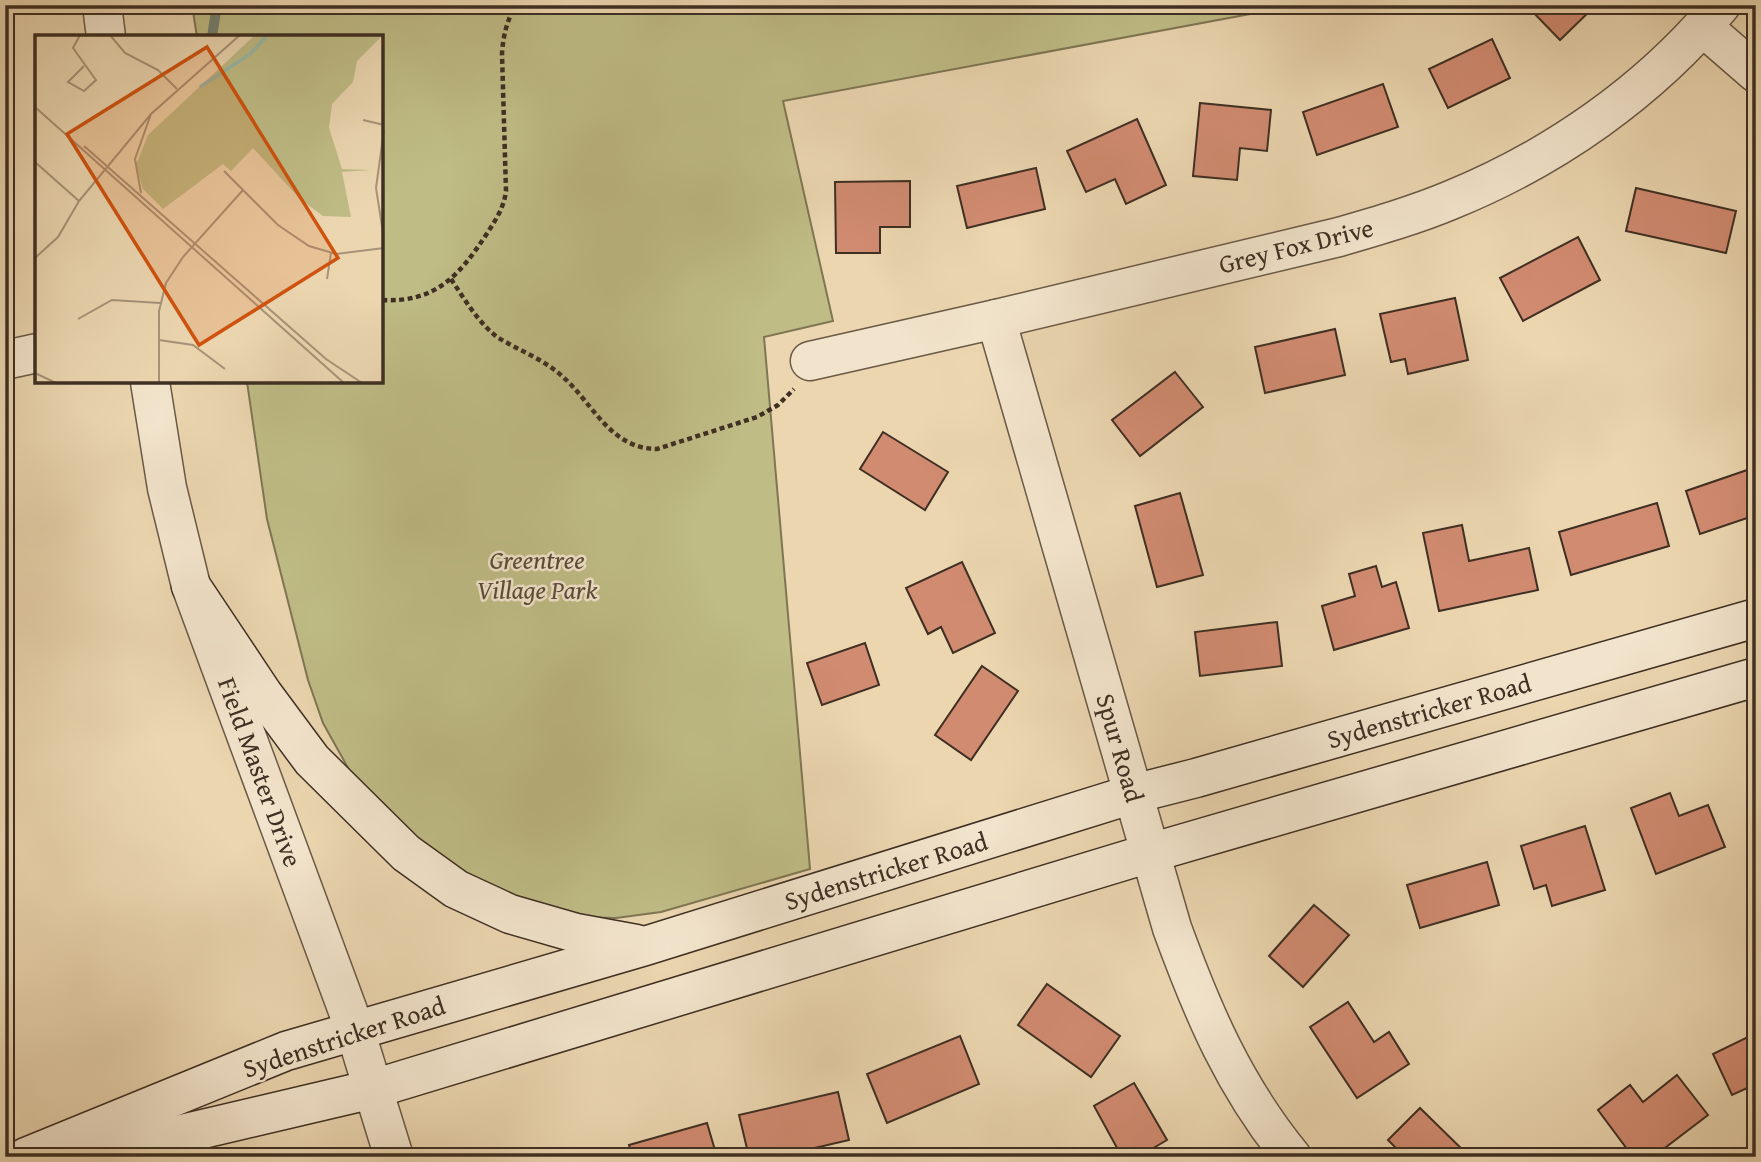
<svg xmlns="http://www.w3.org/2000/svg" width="1761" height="1162" font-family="'Gentium Book Plus',serif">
<rect width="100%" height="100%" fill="#ebd6b0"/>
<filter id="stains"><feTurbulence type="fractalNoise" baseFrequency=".00286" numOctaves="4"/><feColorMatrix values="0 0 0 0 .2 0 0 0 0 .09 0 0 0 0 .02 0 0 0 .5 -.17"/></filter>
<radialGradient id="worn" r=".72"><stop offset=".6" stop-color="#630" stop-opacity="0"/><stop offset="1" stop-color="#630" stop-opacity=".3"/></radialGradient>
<path fill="#bfbc86" stroke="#7f7654" stroke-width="2" d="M192 5H1278L1261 12 783 101 833 321 764 337 810 869 661 912 616 918 572 917 446 870 352 775 323 723 308 680 267 519 247 382H382V37H197Z"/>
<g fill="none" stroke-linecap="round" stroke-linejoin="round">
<path stroke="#758273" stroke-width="10" d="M212 37 217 5"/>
</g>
<g fill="#d18b71" stroke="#3f2f23" stroke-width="2">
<path d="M1532 5H1596L1560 40 1529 8Z"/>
<path d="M1492 39 1510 78 1448 108 1429 69Z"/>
<path d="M1383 84 1398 127 1317 155 1303 112Z"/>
<path d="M1200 103 1271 110 1267 151 1240 148 1237 180 1193 176Z"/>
<path d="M1137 119 1166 185 1126 204 1115 179 1086 192 1067 151Z"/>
<path d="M1036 168 1045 209 967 228 957 186Z"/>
<path d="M910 181V227H880V253H836L835 182Z"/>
<path d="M1636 188 1736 211 1726 253 1626 231Z"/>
<path d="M1578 237 1600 280 1523 321 1500 278Z"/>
<path d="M1455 298 1468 360 1408 374 1405 359 1391 362 1380 314Z"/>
<path d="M1335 329 1345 375 1265 393 1255 347Z"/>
<path d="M1175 372 1203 407 1140 456 1112 420Z"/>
<path d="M883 432 948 472 925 510 860 469Z"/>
<path d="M1756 467V515L1700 534 1686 491Z"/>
<path d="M1180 493 1203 575 1157 587 1135 506Z"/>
<path d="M1657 503 1669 546 1571 575 1559 532Z"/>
<path d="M1462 525 1469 561 1529 548 1538 590 1439 611 1423 533Z"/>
<path d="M962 562 995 633 953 653 941 627 928 634 906 588Z"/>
<path d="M1376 566 1382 587 1396 582 1409 628 1334 650 1322 606 1355 596 1349 574Z"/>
<path d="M1277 622 1282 666 1200 676 1195 632Z"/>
<path d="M865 643 879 685 822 705 807 663Z"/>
<path d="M982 666 1018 691 971 760 935 735Z"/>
<path d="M1670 793 1679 816 1708 805 1725 847 1656 874 1631 808Z"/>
<path d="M1585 826 1605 890 1552 906 1546 885 1534 889 1521 846Z"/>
<path d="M1487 862 1499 905 1420 928 1407 885Z"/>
<path d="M1314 905 1349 935 1303 987 1269 956Z"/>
<path d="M1047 984 1120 1036 1091 1077 1018 1025Z"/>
<path d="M1348 1002 1374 1042 1389 1032 1409 1064 1357 1098 1310 1027Z"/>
<path d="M1756 1033V1084L1732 1095 1713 1054Z"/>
<path d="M960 1036 979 1084 887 1123 867 1074Z"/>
<path d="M1677 1075 1708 1115 1653 1157H1633L1598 1110 1630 1085 1643 1102Z"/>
<path d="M1134 1083 1167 1140 1138 1157H1122L1094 1106Z"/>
<path d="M838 1092 849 1140 776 1157H749L739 1115Z"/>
<path d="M1420 1108 1469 1156 1468 1157H1405L1388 1140Z"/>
<path d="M707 1123 717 1157H632L629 1145Z"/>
<path d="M586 1149 589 1157H566Z"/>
</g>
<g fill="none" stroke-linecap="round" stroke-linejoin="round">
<g stroke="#6a5946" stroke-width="41">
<g id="minor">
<path d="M1703 27 1756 73"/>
<path d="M996 319 1172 928C1203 1013 1234 1086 1292 1157"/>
<path d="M5 360 37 353"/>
<path d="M810 361 996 319 1339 237C1377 226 1415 215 1451 200 1554 158 1650 91 1721 5"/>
<path d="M373 1089 394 1157"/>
</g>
</g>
<g stroke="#6a5946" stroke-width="41">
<g id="tertiary">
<path d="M102 5 106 37"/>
<path d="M150 382 167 488 191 586 355 1030 373 1089"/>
</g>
</g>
<g stroke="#3f2f23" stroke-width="41">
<g id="secondary">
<path d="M191 586 263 694 312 760 406 853 456 889 510 914 576 933 636 944"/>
<path d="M26 1157 286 1051 645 946 1133 794 1196 778 1756 618"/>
<path d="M84 1157 373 1089 1150 853 1756 677"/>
</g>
</g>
<g stroke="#3f2f23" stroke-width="4.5" stroke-dasharray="5 3.5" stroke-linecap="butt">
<path d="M451 279C465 300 478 322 497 337 518 350 543 359 562 376 593 403 610 449 657 449L757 417 778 405 794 389"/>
<path d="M382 300C435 303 459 276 486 235 495 221 504 208 506 191L502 54C503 36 507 20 516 5"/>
</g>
<use href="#minor" stroke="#f2e4cc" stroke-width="38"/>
<use href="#tertiary" stroke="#f2e4cc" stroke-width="38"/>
<use href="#secondary" stroke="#f2e4cc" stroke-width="38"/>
</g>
<g text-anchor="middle" stroke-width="5" stroke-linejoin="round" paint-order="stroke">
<g font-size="26" fill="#3f2f23" stroke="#f2e4cc">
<text transform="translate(1296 246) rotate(-14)" y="9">Grey Fox Drive</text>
<text transform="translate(1429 711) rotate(-16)" y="9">Sydenstricker Road</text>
<text transform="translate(1120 748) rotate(74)" y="9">Spur Road</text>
<text transform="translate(260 772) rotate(70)" y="9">Field Master Drive</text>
<text transform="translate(886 871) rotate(-17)" y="9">Sydenstricker Road</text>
<text transform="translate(344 1037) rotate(-18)" y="9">Sydenstricker Road</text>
</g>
<g font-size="26" font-style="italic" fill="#594b37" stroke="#f2e4cc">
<text x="537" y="569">Greentree<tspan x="537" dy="30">Village Park</tspan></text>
</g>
</g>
<g transform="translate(35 35)">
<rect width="348" height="348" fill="#ebd6b0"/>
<path d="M220 0H348L322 26 318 47 297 69 294 93 307 134 336 135 307 137 316 182 288 181 265 164 218 113 196 136 188 129 128 174 108 154 101 130 113 100Z" fill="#bfbc86"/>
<path fill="none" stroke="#99b9a8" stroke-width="3.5" d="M165 52 215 19 233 0"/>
<path fill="none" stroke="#a69378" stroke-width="2" d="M45 0 38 13 61 45 49 56 33 47 49 31M75 0 90 18 123 35 142 54M0 72 309 348M328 85 349 90M349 95 341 153 349 204M49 111 291 324 327 348M0 127 44 166M189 136 243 190 274 211 301 219 349 213M106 158 100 124 116 79M0 223 23 202 44 166 116 79 205 0M292 244 296 218M43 284 77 265 125 268M124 305 158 310 190 334M0 338 21 348M124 348V276L131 248 148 222 208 155"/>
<path fill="#cf530f" fill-opacity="0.15" stroke="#cf530f" stroke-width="3.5" d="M172 12 303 223 164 310 32 99Z"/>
<rect width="348" height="348" fill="none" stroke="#3f2f23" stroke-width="3.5"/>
</g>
<rect width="1761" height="1162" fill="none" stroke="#ebd6b0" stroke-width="28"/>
<rect x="7" y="7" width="1747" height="1148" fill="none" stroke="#3f2f23" stroke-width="3.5"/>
<rect x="14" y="14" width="1733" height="1134" fill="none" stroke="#3f2f23" stroke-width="2"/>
<rect width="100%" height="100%" filter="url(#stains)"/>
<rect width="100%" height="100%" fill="url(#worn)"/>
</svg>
